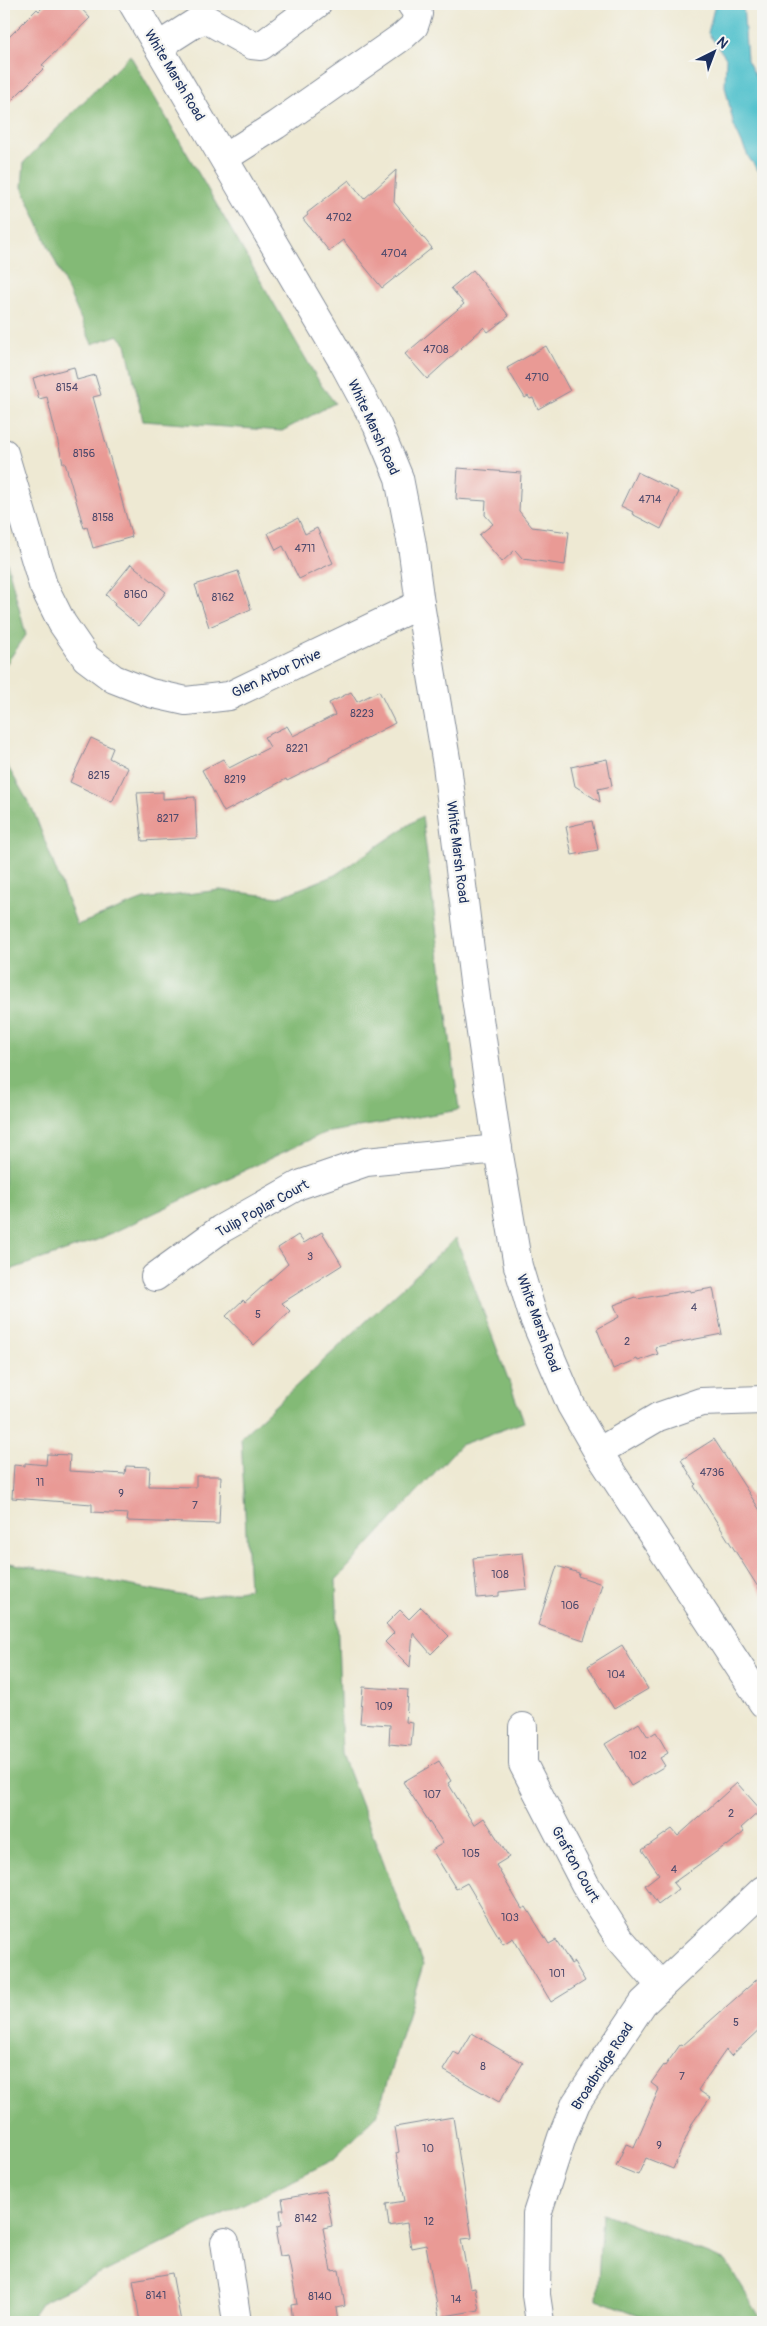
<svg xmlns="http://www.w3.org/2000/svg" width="767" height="2326" font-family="Pangolin,sans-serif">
<rect width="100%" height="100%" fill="#f6f6f2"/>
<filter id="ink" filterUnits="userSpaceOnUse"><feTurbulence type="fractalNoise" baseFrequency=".02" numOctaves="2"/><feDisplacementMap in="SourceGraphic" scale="10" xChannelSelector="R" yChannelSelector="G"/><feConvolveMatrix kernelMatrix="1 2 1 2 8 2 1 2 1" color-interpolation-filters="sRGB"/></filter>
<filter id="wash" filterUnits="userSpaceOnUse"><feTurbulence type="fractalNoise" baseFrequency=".0096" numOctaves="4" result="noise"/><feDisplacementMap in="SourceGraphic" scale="20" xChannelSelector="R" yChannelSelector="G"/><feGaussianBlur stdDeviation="1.12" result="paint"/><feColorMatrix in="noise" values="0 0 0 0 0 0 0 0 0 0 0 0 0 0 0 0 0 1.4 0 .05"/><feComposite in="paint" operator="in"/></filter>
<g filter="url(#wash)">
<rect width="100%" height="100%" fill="#eee9d3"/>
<g fill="#83ba76" stroke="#4f746a">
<path d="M130 55 321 385 335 403 282 431 143 421 126 344 118 335 92 344 22 187 24 162Z"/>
<path d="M4 551 26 635 4 667Z"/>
<path d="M4 760 33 810 77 925 144 899 220 890 279 897 335 875 422 816 459 1110 324 1133 97 1240 4 1272Z"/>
<path d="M456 1238 524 1422 460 1445 336 1580 342 1755 423 1965 377 2115 333 2160 41 2303 28 2322H4V1562L197 1598 249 1589 241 1437Z"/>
<path d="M602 2213 726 2261 763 2322H657L597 2299Z"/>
</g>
<path fill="#55c2cd" stroke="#387896" d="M715 4H743L747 60 763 89V177L749 158 734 126 725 86 726 58 708 33Z"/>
<g id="blocks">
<g fill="#e99a95">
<path d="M46 4H77L90 18 42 65 45 67 4 108V42L37 9 39 11Z"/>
<path d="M396 170 394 202 432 248 382 288 343 240 329 251 303 219 308 215 307 213 349 180 364 199Z"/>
<path d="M473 270 509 316 488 332 484 327 427 379 405 354 464 304 451 288Z"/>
<path d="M546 346 570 391 538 409 533 398 530 399 528 396 525 398 507 368Z"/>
<path d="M74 367 77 380 95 375 101 395 93 397 132 537 93 548 87 527 84 528 65 463H63L47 397 39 399 33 378Z"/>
<path d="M458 468 521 473 519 511 532 527 569 532 565 565 523 559 515 550 502 562 479 535 493 524 485 515 486 501 456 499Z"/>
<path d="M637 472 679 492 661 529 632 514 633 512 621 506Z"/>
<path d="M298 518 305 534 317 528 333 563 299 579 283 546 276 550 268 533Z"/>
<path d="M131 564 166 592 139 626 114 605 115 603 106 595Z"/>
<path d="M238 571 251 609 209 627 195 585Z"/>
<path d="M379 691 395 723 329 758V760L287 781 286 779 224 812 202 770 223 759 229 768 270 747 264 737 287 726 293 736 335 715 329 703 351 692 357 702Z"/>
<path d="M91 738 113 748 109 758 128 768 112 802 70 782Z"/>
<path d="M607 759 612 786 598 789 600 802 575 786 571 767Z"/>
<path d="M163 792V799L195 797 197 838 142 841 137 793Z"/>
<path d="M592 821 598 850 572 855 566 827Z"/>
<path d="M322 1232 342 1265 282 1303 290 1311 254 1345 226 1316 243 1300 245 1302 288 1264 278 1248 298 1235 304 1243Z"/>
<path d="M713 1288 722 1334 655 1347 658 1354 638 1361 637 1359 613 1369 597 1329 619 1317 614 1305 636 1297 637 1299 690 1290V1292Z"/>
<path d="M714 1439 763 1515V1595L694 1486 696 1484 681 1460Z"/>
<path d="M47 1454 70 1455 69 1471 125 1474 126 1466 150 1467 149 1486 196 1487V1476H221L219 1524 127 1521 128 1514 92 1512V1504L12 1498 14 1465 25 1466V1463L46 1465Z"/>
<path d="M523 1553 527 1589 499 1592V1596L477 1598 473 1558Z"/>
<path d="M557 1566 579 1573 578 1576 602 1584 584 1640 538 1625Z"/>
<path d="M421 1607 449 1636 431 1654 413 1633 410 1667 385 1642 394 1633 386 1624 400 1610 409 1619Z"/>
<path d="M622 1645 648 1689 614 1709 588 1666Z"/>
<path d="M363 1687 408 1690 406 1722 413 1723 411 1746 389 1744 390 1725 360 1723Z"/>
<path d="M639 1723 648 1737 656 1732 668 1753 660 1758 665 1766 631 1786 605 1744Z"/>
<path d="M439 1761 451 1781 448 1783 474 1825 484 1818 509 1857 496 1865 522 1909 526 1907 549 1944 556 1940 571 1964 574 1962 585 1981 551 2002 513 1938 503 1944 467 1883 456 1889 432 1850 443 1843 403 1782Z"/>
<path d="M737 1783 761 1810 741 1828 744 1832 727 1846 726 1845 673 1883 678 1889 658 1904 645 1885 659 1874 642 1850 672 1829 678 1836Z"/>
<path d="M763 1974V2026L731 2056 726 2050 698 2090 710 2098 693 2122 673 2169 646 2158 638 2175 616 2166 626 2144 634 2147 659 2089 651 2083 664 2065 665 2066 680 2045 682 2046Z"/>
<path d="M472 2033 523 2063 499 2102 443 2070 454 2052 459 2055Z"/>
<path d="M453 2117 472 2238 461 2239 470 2288 475 2287 479 2310 439 2317 426 2245 411 2248 407 2223 389 2226 386 2204 405 2201 396 2153 399 2152 395 2127Z"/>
<path d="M326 2191 332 2226 323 2228 331 2271 339 2270 345 2306 336 2308 338 2322H293L291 2305 297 2304 288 2255 280 2256 276 2234H278L277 2226 282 2225 280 2210H284L282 2199Z"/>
<path d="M172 2273 181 2322H140L133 2280Z"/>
</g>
</g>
</g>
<g filter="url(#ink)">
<use href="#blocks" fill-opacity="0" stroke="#848c98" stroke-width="1"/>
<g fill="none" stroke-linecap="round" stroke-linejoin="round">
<g stroke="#848c98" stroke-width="30">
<g id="minor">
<path d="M133 4 342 360 377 425 399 478 412 545 420 604 447 765 476 998 498 1149 518 1266 533 1316 571 1405 598 1452 763 1703"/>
<path d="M159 46 195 23 206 19 252 45 261 46 317 4"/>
<path d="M224 158 276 125 403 36 414 26 418 14 411 4"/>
<path d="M4 453 43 585 62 623 86 658 114 679 150 693 186 701 229 696 420 604"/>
<path d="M155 1277 221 1229 299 1185 366 1162 498 1149"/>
<path d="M598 1452 658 1417 701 1402 763 1400"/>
<path d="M523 1727V1764L585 1884 620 1939 661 1986"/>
<path d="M225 2242 237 2322"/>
<path d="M540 2322 536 2295 537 2214 562 2137 576 2103 643 2003 763 1890"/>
</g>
</g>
<use href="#minor" stroke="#fff" stroke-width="28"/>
</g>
</g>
<g text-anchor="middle" stroke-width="4.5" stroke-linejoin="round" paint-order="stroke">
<g font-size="11" fill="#4e4a6c">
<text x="339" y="221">4702</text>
<text x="394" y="257">4704</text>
<text x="436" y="353">4708</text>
<text x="537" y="381">4710</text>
<text x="67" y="391">8154</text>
<text x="84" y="457">8156</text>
<text x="650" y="503">4714</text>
<text x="103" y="521">8158</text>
<text x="305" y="552">4711</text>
<text x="136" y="598">8160</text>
<text x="223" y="601">8162</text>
<text x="362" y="717">8223</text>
<text x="297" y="752">8221</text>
<text x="99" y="779">8215</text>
<text x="235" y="783">8219</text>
<text x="168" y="822">8217</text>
<text x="310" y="1260">3</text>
<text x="694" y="1311">4</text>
<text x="258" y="1318">5</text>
<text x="627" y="1345">2</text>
<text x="712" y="1476">4736</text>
<text x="40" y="1486">11</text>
<text x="121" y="1497">9</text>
<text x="195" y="1509">7</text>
<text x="500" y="1578">108</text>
<text x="570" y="1609">106</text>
<text x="616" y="1678">104</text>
<text x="384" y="1710">109</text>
<text x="638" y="1759">102</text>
<text x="432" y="1798">107</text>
<text x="731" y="1817">2</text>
<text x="471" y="1857">105</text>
<text x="674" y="1873">4</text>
<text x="510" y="1921">103</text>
<text x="557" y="1977">101</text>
<text x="736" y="2026">5</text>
<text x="483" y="2070">8</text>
<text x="682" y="2080">7</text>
<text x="659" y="2149">9</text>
<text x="428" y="2152">10</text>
<text x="306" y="2222">8142</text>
<text x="429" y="2225">12</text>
<text x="156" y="2299">8141</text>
<text x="320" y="2300">8140</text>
<text x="456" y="2303">14</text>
</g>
<g font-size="14" fill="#1b2f5e" stroke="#f6f6f2">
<text transform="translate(175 75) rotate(59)" y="5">White Marsh Road</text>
<text transform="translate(374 427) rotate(65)" y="5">White Marsh Road</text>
<text transform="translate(276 673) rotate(-25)" y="5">Glen Arbor Drive</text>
<text transform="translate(458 852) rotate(83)" y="5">White Marsh Road</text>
<text transform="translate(262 1208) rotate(-29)" y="5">Tulip Poplar Court</text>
<text transform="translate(539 1323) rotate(70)" y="5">White Marsh Road</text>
<text transform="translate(576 1864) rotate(61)" y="5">Grafton Court</text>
<text transform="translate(602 2066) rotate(-57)" y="5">Broadbridge Road</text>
</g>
</g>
<rect width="767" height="2326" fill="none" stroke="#f6f6f2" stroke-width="20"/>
<g transform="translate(714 52) rotate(42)" stroke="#f6f6f2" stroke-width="4" paint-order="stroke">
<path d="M0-4L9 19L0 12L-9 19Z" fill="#1b2f5e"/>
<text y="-8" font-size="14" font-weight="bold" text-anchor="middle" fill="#1b2f5e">N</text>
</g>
</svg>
